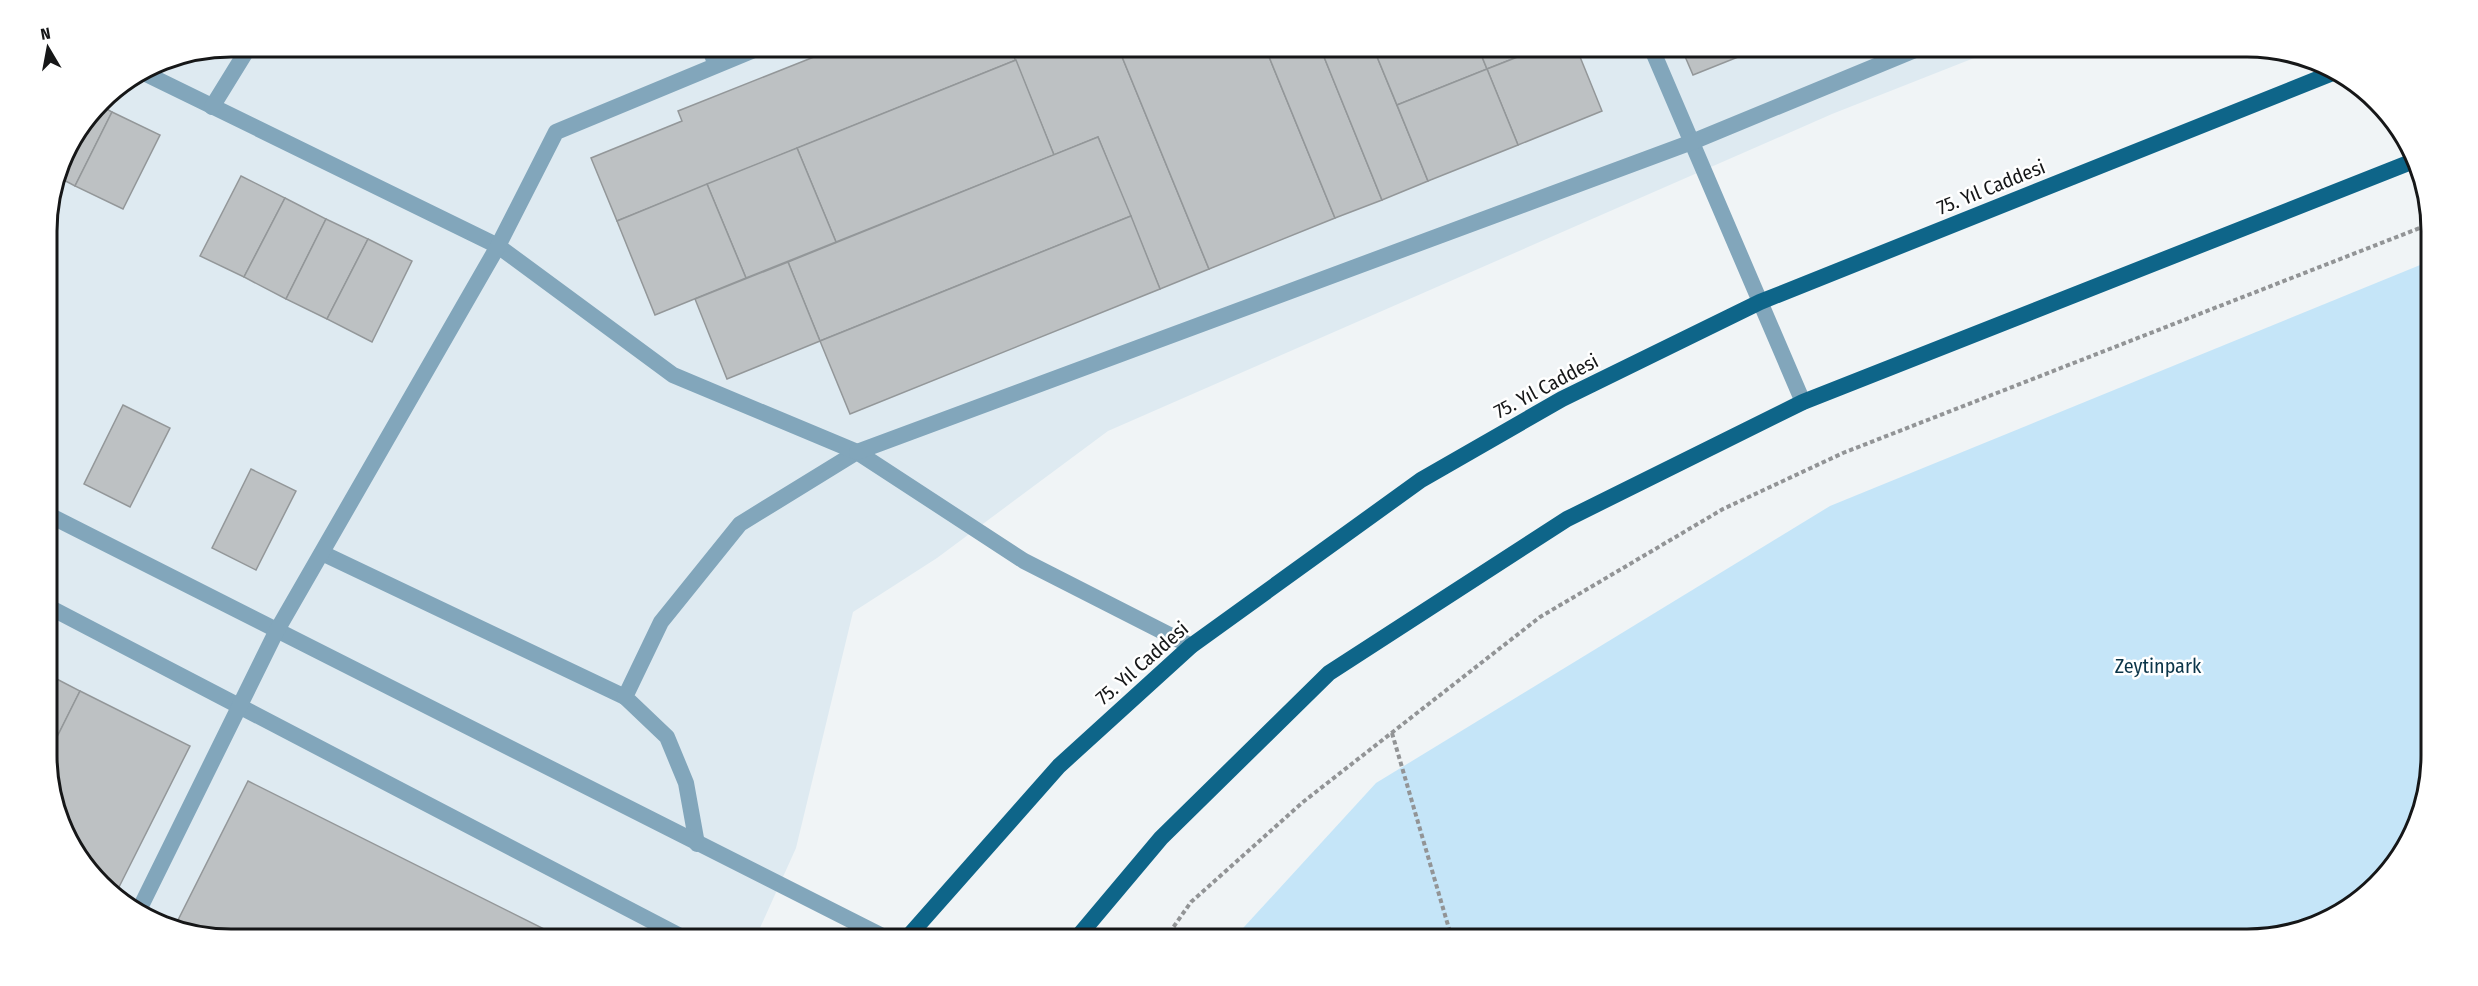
<svg xmlns="http://www.w3.org/2000/svg" width="2478" height="986" font-family="'Fira Sans Condensed',sans-serif">
<rect width="100%" height="100%" fill="#f0f4f6"/>
<path fill="#deeaf1" d="M231 47H2002L1832 114 1108 431 937 558 853 612 796 848 755 939H231L172 930 92 876 50 790 47 219 66 149 109 93 161 60Z"/>
<path fill="#c5e5f8" d="M2430 261 2431 755 2422 814 2393 867 2359 901 2306 930 2258 939H1233L1376 783 1830 506Z"/>
<g fill="#bdc1c3" stroke="#939799" stroke-width="1.5">
<path d="M839 47H1010L1016 60 617 221 591 158 682 121 678 111Z"/>
<path d="M1010 47H1118L1209 269 1160 289 1098 137 1054 155Z"/>
<path d="M1118 47H1265L1335 218 1209 269Z"/>
<path d="M1265 47H1320L1382 200 1335 218Z"/>
<path d="M1320 47H1373L1428 181 1382 200Z"/>
<path d="M1373 47H1478L1487 69 1397 105Z"/>
<path d="M1478 47H1543L1487 69Z"/>
<path d="M1543 47H1576L1602 111 1518 145 1487 69Z"/>
<path d="M1681 47H1763L1693 75Z"/>
<path d="M1016 60 1054 155 836 242 797 148Z"/>
<path d="M1487 69 1518 145 1428 181 1397 105Z"/>
<path d="M100 105 112 112 75 186 58 177 66 149Z"/>
<path d="M112 112 160 135 123 209 75 186Z"/>
<path d="M1098 137 1131 216 820 341 788 262Z"/>
<path d="M797 148 836 242 746 278 707 184Z"/>
<path d="M241 176 285 198 244 277 200 256Z"/>
<path d="M707 184 746 278 655 315 617 221Z"/>
<path d="M285 198 326 219 286 299 244 277Z"/>
<path d="M1131 216 1160 289 850 414 820 341Z"/>
<path d="M326 219 368 239 327 319 286 299Z"/>
<path d="M368 239 412 261 372 342 327 319Z"/>
<path d="M788 262 820 341 727 379 695 299Z"/>
<path d="M123 405 170 428 130 507 84 484Z"/>
<path d="M251 469 296 491 256 570 212 548Z"/>
<path d="M49 675 80 691 50 751Z"/>
<path d="M80 691 190 746 116 893 92 876 50 790V751Z"/>
<path d="M248 781 564 939 231 940 173 930Z"/>
</g>
<g fill="none" stroke-linecap="round" stroke-linejoin="round">
<g stroke="#929496" stroke-width="4" stroke-dasharray="4.5 3" stroke-linecap="butt">
<path d="M1392 733 1452 939"/>
<path d="M1165 939 1191 902 1303 802 1540 617 1723 509 1843 453 2430 224"/>
</g>
<g stroke="#82a6bb" stroke-width="16">
<path d="M322 553 625 697"/>
<path d="M697 844 686 783 667 737 625 697 661 622 740 524 857 452"/>
</g>
<g stroke="#82a6bb" stroke-width="16">
<path d="M709 47 716 65"/>
<path d="M1651 47 1803 402"/>
<path d="M142 72 498 246 673 375 857 452 1024 561 1191 646"/>
<path d="M212 107 249 47"/>
<path d="M857 452 1692 142 1922 47"/>
<path d="M49 515 888 939"/>
<path d="M49 607 686 939"/>
<path d="M140 908 276 632 498 246 556 132 761 47"/>
</g>
<g stroke="#0e6589" stroke-width="16">
<path d="M906 939 1059 766 1191 646 1421 480 1562 399 1760 302 2335 72"/>
<path d="M1076 939 1161 838 1329 673 1567 519 1803 402 2411 162"/>
</g>
</g>
<g text-anchor="middle" stroke-width="5" stroke-linejoin="round" paint-order="stroke">
<g font-size="20" fill="#161718" stroke="#fff">
<text transform="translate(1991 187) rotate(-22)" y="7">75. Yıl Caddesi</text>
<text transform="translate(1546 386) rotate(-28)" y="7">75. Yıl Caddesi</text>
<text transform="translate(1142 663) rotate(-41)" y="7">75. Yıl Caddesi</text>
</g>
<g font-size="20" fill="#0b3549" stroke="#fff">
<text x="2158" y="673">Zeytinpark</text>
</g>
</g>
<path d="M0 0H2478V986H0ZM231 57H2247A174 174 0 0 1 2421 231V755A174 174 0 0 1 2247 929H231A174 174 0 0 1 57 755V231A174 174 0 0 1 231 57Z" fill="#fff" fill-rule="evenodd"/>
<path fill="none" stroke="#161718" stroke-width="3" d="M231 57H2247A174 174 0 0 1 2421 231V755A174 174 0 0 1 2247 929H231A174 174 0 0 1 57 755V231A174 174 0 0 1 231 57Z"/>
<g transform="translate(48 48) rotate(350)" stroke="#ffffff" stroke-width="4.5" paint-order="stroke">
<path d="M0-4.5L10 22L0 15L-10 22Z" fill="#161718"/>
<text y="-9" font-size="16" font-weight="bold" text-anchor="middle" fill="#161718">N</text>
</g>
</svg>
